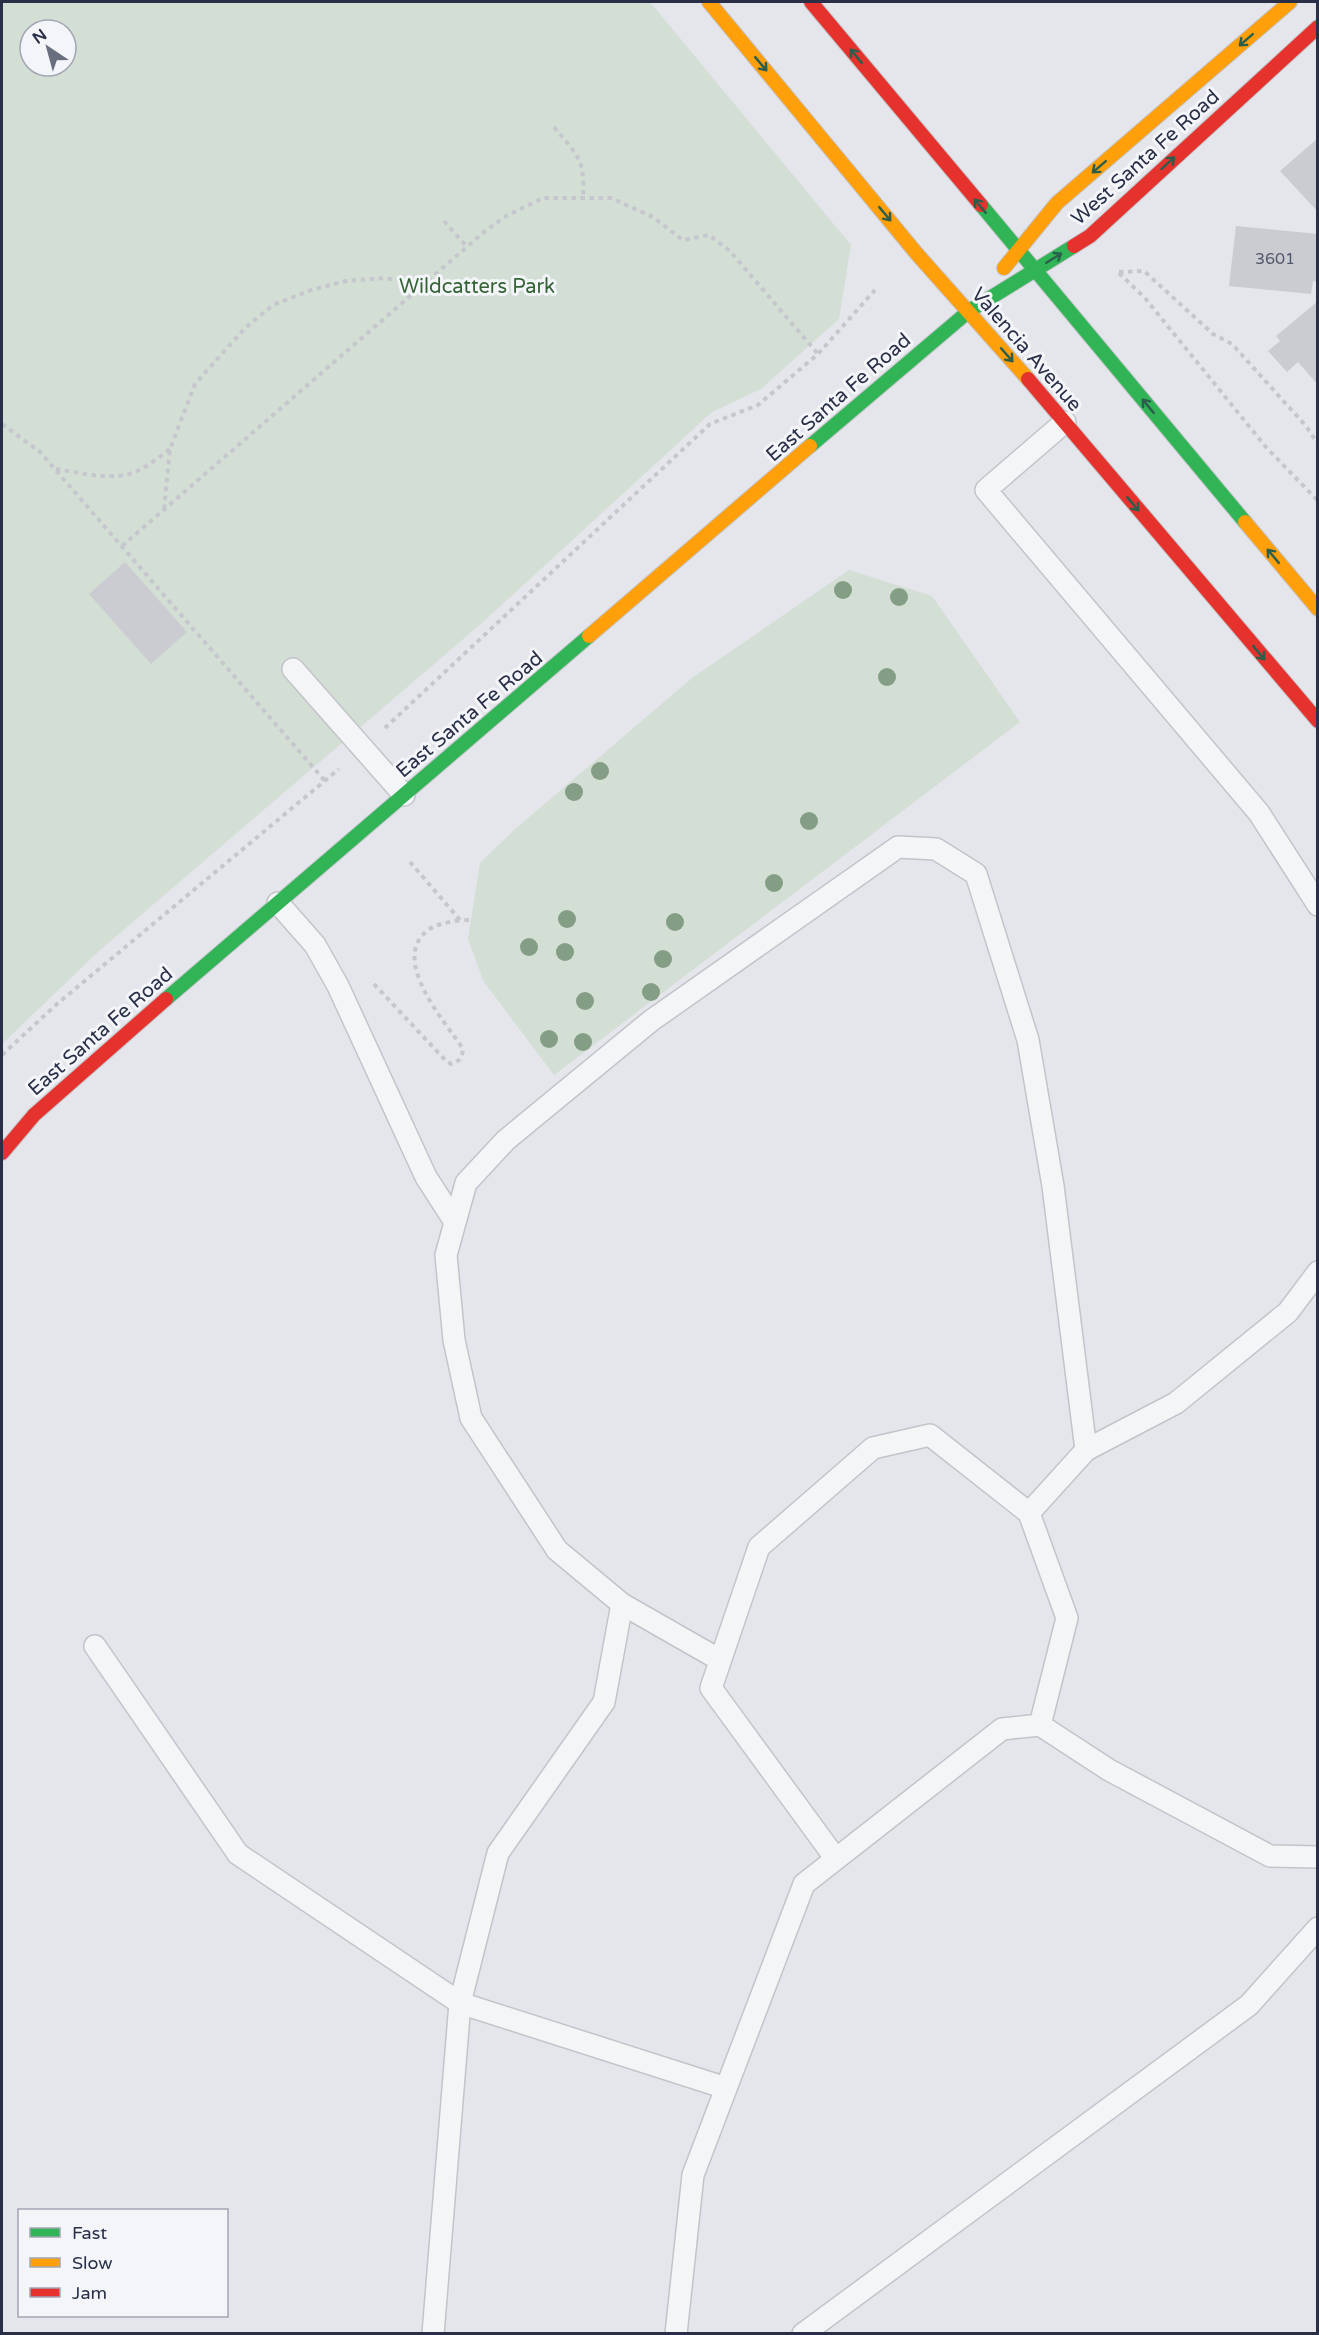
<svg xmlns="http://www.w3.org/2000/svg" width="1319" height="2335" font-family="'Varela Round',sans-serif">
	<rect width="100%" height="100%" fill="#e5e6eb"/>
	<path fill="#d3ded5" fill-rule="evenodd" d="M2,2H650L851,245L839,319L761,389L712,412L482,623L99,951L2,1044ZM30,30H66V66H30Z
		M849,570L932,596L1020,722L554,1075L484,982L468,939L480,863L514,830L692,678Z"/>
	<path fill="#cbccd1" d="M1318,138V212L1280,171Z
		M1236,226L1318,234V282L1313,281L1311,294L1229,286Z
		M1318,301V385L1298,362L1287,372L1268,351L1280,341L1276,336Z
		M125,562L187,632L151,664L89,594Z"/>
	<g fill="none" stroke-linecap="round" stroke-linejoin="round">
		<defs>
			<path id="lane" d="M1065,422L986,490L1259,813L1318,905
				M293,669L404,795
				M278,903L315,945L338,986L426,1177L455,1222
				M1029,1513L1086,1450L1176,1403L1288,1312L1318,1272
				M95,1646L238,1854L460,2003L726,2088
				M720,1660L622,1604L557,1550L471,1418L454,1340L446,1255L466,1183L506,1140L652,1020L898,847L936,849L976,874L1028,1040L1053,1186L1086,1450
				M836,1859L711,1688L759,1547L873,1448L930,1435L1029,1513L1067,1618L1040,1725
				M433,2334L460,2003L498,1853L604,1702L622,1604
				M676,2334L693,2175L804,1884L1002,1729L1040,1725L1109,1770L1270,1856L1318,1857
				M803,2334L1249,2005L1318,1928"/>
			<path id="fast" d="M981,205L1245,522
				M810,446L969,311L1074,246
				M166,999L589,636"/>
			<path id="slow" d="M709,2L917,254L1028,379
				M1004,268L1057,203L1290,2
				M1245,522L1318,609
				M589,636L810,446"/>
			<path id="jam" d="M811,2L981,205
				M1074,246L1090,236L1318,27
				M1028,379L1318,721
				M2,1153L34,1115L166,999"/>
		</defs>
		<use href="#lane" stroke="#c3c4c9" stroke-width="24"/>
		<use href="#fast" stroke="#c3c4c9" stroke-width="16"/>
		<use href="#slow" stroke="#c3c4c9" stroke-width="16"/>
		<use href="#jam" stroke="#c3c4c9" stroke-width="16"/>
		<path stroke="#c5c7cd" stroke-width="4" stroke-dasharray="4.5 4.5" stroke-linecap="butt" d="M554,127C577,155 585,158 583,197
			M444,221L467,247
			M1119,272L1144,271L1213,334L1232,344L1306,426L1318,444
			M1119,273L1145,298L1265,446L1318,501
			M2,424L40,452L325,781
			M56,469C77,472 102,479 124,475C140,473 157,459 170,449
			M164,509L170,449L195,384L245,328L273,305L311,290L346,281L385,278L422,285
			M122,546L484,232L506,216L543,198H611L653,217L683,240L709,235L730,251L818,354
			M385,728L710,424L758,405L818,354L875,290
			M410,862L460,920H471
			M374,984L446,1061L451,1064C460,1061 462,1058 463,1049C445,1021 389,960 428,930C436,924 450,922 460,920
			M2,1055L57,1004L339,769"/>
		<use href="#lane" stroke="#f4f5f7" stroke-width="21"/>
		<use href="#fast" stroke="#30b455" stroke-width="14"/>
		<use href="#slow" stroke="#ff9f0a" stroke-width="14"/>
		<use href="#jam" stroke="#e5322d" stroke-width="14"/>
	</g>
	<g fill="#849e86">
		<circle cx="843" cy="590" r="9"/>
		<circle cx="899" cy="597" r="9"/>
		<circle cx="887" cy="677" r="9"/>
		<circle cx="600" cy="771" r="9"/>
		<circle cx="574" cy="792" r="9"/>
		<circle cx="809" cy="821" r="9"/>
		<circle cx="774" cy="883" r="9"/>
		<circle cx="567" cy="919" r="9"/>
		<circle cx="675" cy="922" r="9"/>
		<circle cx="529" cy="947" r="9"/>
		<circle cx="565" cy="952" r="9"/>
		<circle cx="663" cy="959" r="9"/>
		<circle cx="651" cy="992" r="9"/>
		<circle cx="585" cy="1001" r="9"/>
		<circle cx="549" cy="1039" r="9"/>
		<circle cx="583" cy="1042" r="9"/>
	</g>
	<defs><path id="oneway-shaft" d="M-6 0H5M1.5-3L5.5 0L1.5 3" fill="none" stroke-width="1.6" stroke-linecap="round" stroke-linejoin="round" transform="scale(1.5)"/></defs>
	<g stroke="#2b5e4c">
		<use href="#oneway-shaft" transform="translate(1246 40) rotate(139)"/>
		<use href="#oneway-shaft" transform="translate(856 56) rotate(-130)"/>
		<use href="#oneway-shaft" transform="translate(761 64) rotate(50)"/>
		<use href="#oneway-shaft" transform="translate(1168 163) rotate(-42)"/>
		<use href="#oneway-shaft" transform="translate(1099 167) rotate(139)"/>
		<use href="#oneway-shaft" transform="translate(980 206) rotate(-130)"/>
		<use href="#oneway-shaft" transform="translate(885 214) rotate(50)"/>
		<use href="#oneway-shaft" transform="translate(1054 258) rotate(-32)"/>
		<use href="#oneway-shaft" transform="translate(1007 355) rotate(49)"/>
		<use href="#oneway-shaft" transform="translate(1148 406) rotate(-130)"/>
		<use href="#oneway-shaft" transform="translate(1133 504) rotate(50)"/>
		<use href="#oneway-shaft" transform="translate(1273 556) rotate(-130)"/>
		<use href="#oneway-shaft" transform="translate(1259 653) rotate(50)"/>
	</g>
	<g text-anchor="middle" stroke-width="6" stroke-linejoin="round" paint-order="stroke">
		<g font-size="16" fill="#52586b">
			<text x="1275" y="264">3601</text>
		</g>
		<g font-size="20" fill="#282f47" stroke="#f3f5f9">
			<text transform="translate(1145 157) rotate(-42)" y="7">West Santa Fe Road</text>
			<text transform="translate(1027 349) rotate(49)" y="7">Valencia Avenue</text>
			<text transform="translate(838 397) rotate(-41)" y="7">East Santa Fe Road</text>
			<text transform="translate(469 714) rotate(-40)" y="7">East Santa Fe Road</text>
			<text transform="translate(100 1031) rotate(-41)" y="7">East Santa Fe Road</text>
		</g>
		<g font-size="20" fill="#356434" stroke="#f3f5f9">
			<text x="477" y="293">Wildcatters Park</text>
		</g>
	</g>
	<rect width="1319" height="2335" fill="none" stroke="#282f47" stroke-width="6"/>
	<rect x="18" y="2209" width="210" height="108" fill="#f3f5f9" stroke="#a2a6b2" stroke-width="1.5"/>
	<rect x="30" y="2228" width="30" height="9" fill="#30b455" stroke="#a2a6b2" stroke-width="1.5"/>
	<text x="72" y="2239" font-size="18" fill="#282f47">Fast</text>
	<rect x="30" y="2258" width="30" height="9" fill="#ff9f0a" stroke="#a2a6b2" stroke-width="1.5"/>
	<text x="72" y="2269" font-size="18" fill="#282f47">Slow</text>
	<rect x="30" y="2288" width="30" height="9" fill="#e5322d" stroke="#a2a6b2" stroke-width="1.5"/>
	<text x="72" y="2299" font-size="18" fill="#282f47">Jam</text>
	<g transform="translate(48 48) rotate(324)"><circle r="28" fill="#f3f5f9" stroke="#a2a6b2" stroke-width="1.5"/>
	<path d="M0-4.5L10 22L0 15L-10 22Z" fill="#6a6f80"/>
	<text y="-9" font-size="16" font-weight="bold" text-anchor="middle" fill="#282f47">N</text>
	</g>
</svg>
